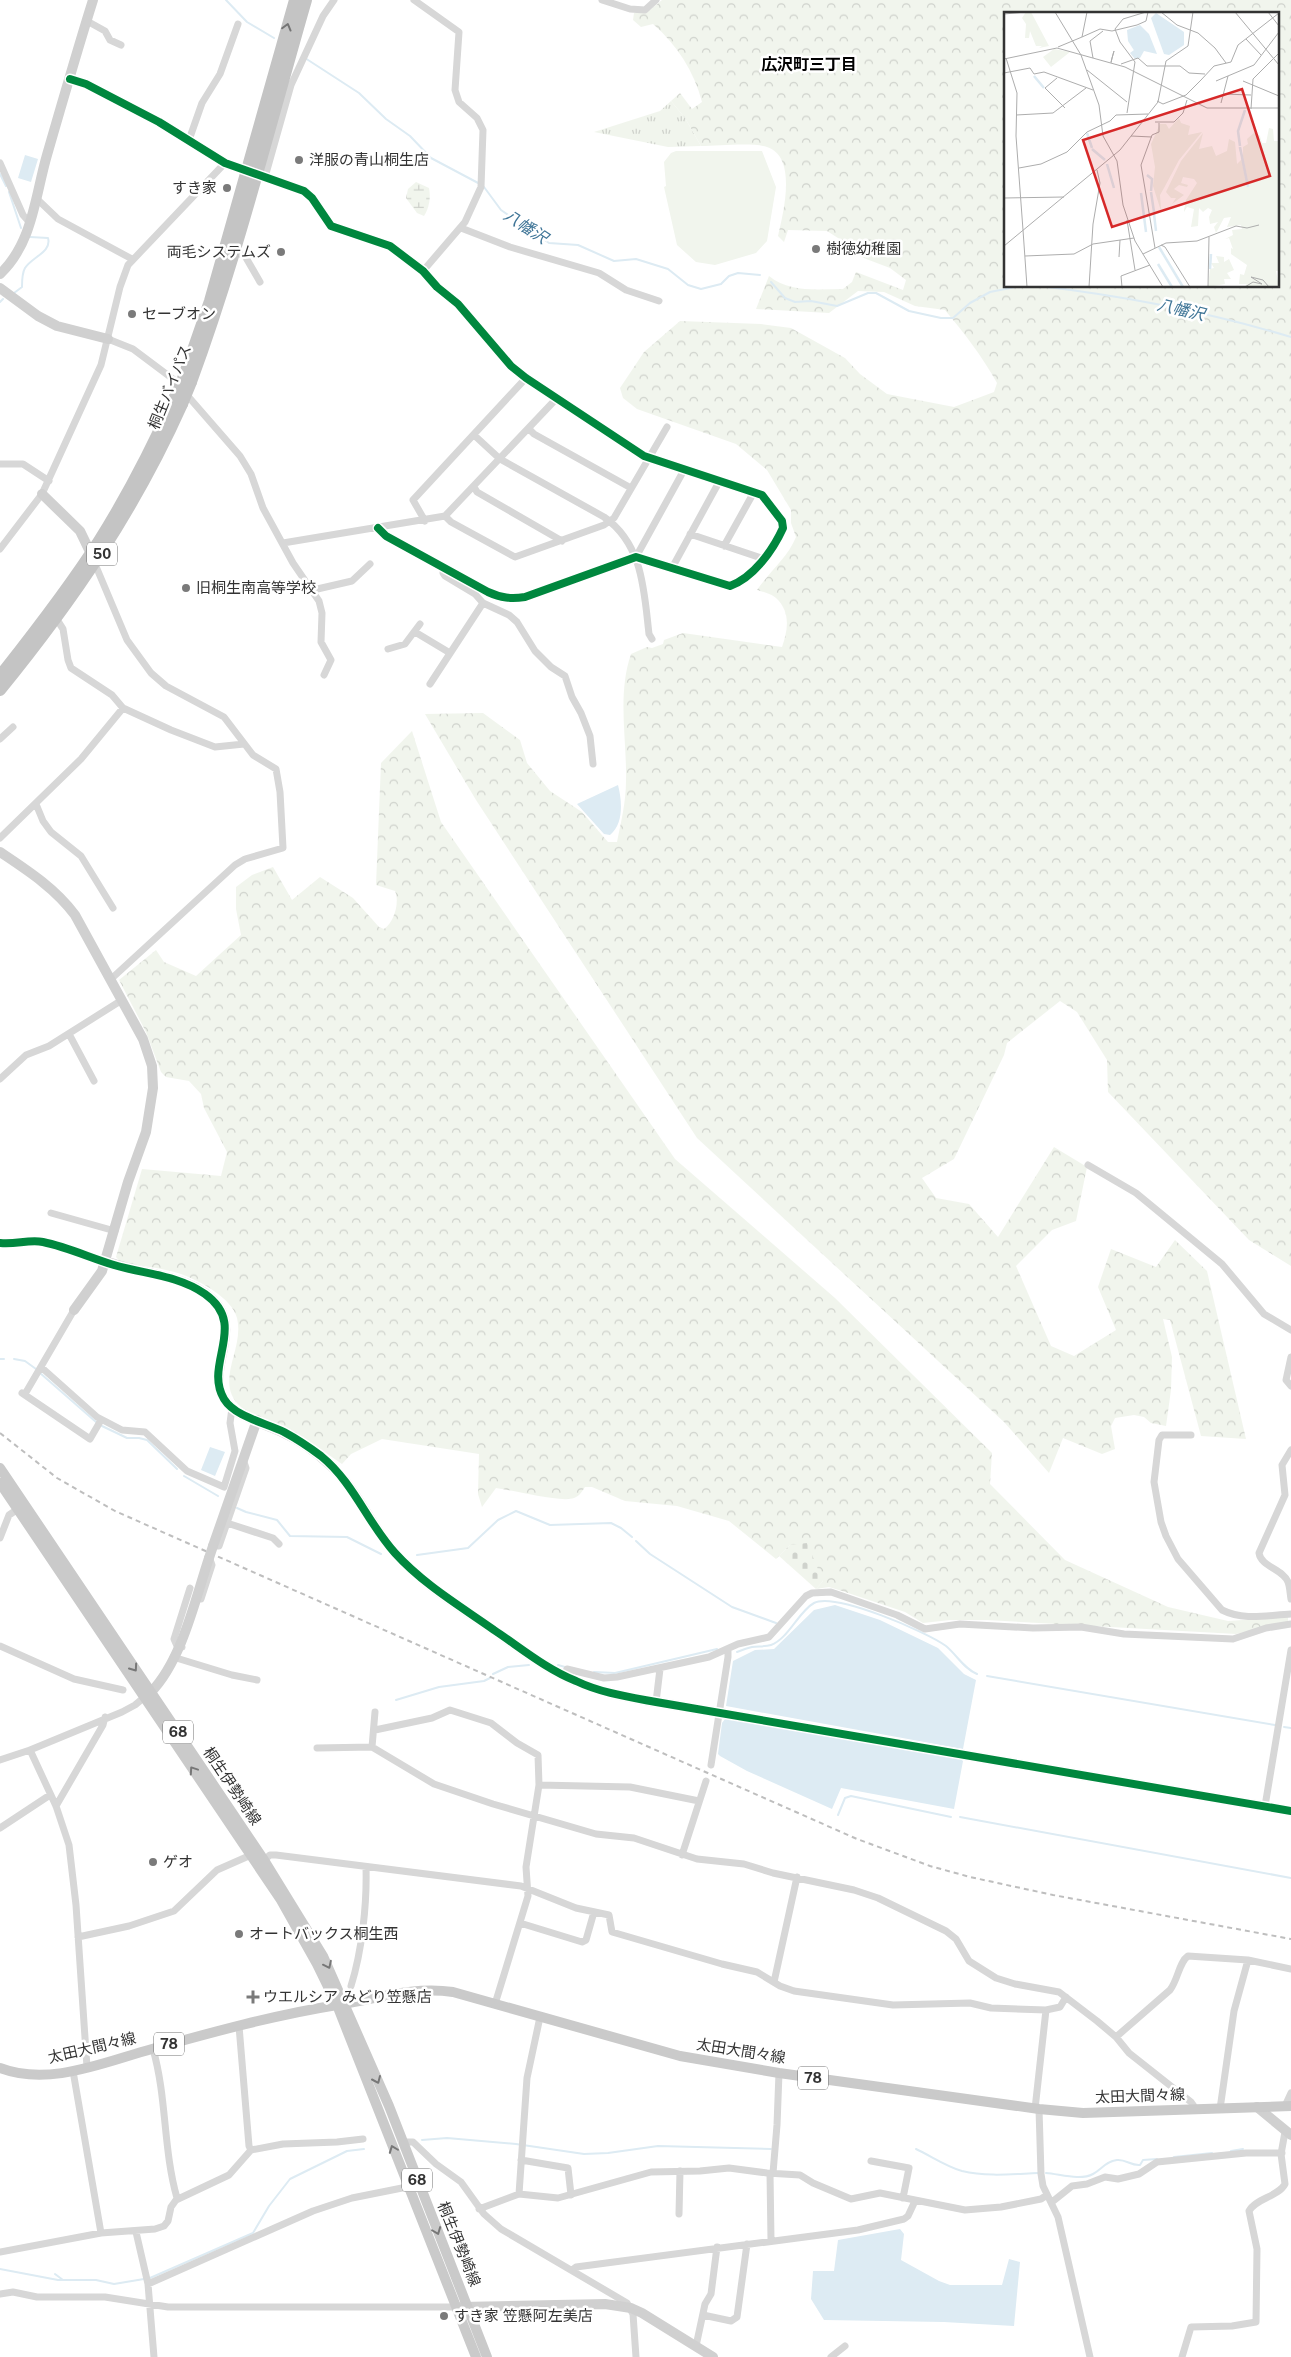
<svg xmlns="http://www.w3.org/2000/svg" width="1291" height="2357" font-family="'Public Sans','Noto Sans JP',sans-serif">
	<defs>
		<pattern id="grass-tufts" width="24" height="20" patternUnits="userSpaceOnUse" patternTransform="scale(1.25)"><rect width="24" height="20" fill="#f1f5ed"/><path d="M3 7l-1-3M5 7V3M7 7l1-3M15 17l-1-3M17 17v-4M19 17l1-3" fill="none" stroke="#cfd2cc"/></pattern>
		<pattern id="forest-crowns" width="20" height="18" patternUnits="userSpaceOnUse" patternTransform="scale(1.25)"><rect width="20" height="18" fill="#f1f5ed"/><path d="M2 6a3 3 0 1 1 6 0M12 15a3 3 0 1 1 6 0" fill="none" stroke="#cfd2cc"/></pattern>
		<pattern id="wetland-marsh" width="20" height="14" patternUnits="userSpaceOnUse" patternTransform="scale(1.25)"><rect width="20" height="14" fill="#f1f5ed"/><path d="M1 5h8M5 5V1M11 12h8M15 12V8" fill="none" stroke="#cfd2cc"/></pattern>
		<pattern id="cemetery-stones" width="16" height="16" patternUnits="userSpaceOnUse" patternTransform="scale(1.25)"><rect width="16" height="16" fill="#f1f5ed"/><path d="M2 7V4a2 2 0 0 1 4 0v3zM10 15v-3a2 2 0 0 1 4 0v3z" fill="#cfd2cc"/></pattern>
	</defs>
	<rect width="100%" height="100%" fill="#fff"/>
	<path fill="url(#grass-tufts)" d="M671,101L685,118L701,146L668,147L594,132L660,111Z"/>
	<path fill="url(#forest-crowns)" fill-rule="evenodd" d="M662,0H1291V1266L1249,1240L1108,1092L1107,1060L1077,1012L1060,1001L1007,1043L1004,1055L954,1159L922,1178L936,1198L969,1204L998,1237L1054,1147L1087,1167L1076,1221L1052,1230L1016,1266L1051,1346L1074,1356L1116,1330L1098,1287L1111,1249L1156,1267L1175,1240L1207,1271L1246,1439L1201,1436L1170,1320L1163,1319L1172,1357L1171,1390L1166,1426L1151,1423L1144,1417L1134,1415L1115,1418L1111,1426L1115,1449L1102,1454L1063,1438L1049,1473L1004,1422L697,1138L476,800L425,714L483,713L520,740L527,763L550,791L582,812L608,842H617C621,822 626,802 626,781C627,739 617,695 631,654L647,647L652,648L663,644L664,640L683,633L782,647C788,630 791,612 776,598C772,594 763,592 757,590C770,571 788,557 796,537L791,523V510L767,470L736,444L637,409L623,398L620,388L644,352L680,321L761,324L791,328L845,358L860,374L887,394L954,407L994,392L997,383C982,356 964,333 945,310L915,306L884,292L858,291L829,313L756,309L769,276C790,293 817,289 843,289L852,282L856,272L903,290L906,280L890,268L861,257L852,247L827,231L788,230L784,242L778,236C783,214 798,157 767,147C753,142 718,146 701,146L685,118L671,101L680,93L692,109L702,102C694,71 677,45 653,24L641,27L633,20L634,13L650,10ZM1005,14H1277V286H1005Z
		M412,731L441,822L675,1159L835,1298L992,1453L990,1484L1065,1560L1168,1607L1228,1621L1288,1617V1622L1236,1634L987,1620H950L923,1623L905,1612L842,1591L829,1587L816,1589L823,1581L790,1545L776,1559L729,1521L677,1506L625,1501L592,1487H585C582,1491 580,1496 574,1498C561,1503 512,1490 496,1488L482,1507L478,1494L479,1454L382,1439L351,1454L342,1464L307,1440L242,1408C212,1383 245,1350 237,1318C232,1298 200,1281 181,1274C163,1268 141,1266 121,1263L116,1257L142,1169L221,1176L227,1152L204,1108L201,1094L189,1081L166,1077L161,1072L146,1032L119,980L156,950L164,962L196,976L241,935L236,909V887L252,875L273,867L292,900L320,877L353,898L379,927L384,929C394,923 400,902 395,891L376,885L381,763Z"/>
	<path fill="url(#wetland-marsh)" d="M416,182L429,188C431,198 429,208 424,216L417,213L406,198L408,189Z"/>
	<path fill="url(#cemetery-stones)" d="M807,1543L823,1581L816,1589L779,1556L790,1545Z"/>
	<path fill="#f1f5ed" d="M676,151H762L776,187L767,241L756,253L715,265L696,262L677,245L664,187L666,186L664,162L671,153Z"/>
	<path fill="#ddebf3" d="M25,155L38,159L31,182L18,178Z
		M618,785C622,800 624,824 610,835L604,834L577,804Z
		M210,1447L225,1452L215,1476L201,1470Z
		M835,1605L880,1620L938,1648L964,1674L976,1680L963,1749L726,1706L733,1661L755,1650L774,1649L814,1610Z
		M725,1719L961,1759L963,1761L954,1809L841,1788L832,1809L747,1771L720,1756L718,1754L722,1723Z
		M900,2229L904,2234L901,2260L939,2281L950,2285H1002L1009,2259L1020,2262L1014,2326L944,2322L824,2320L811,2299L813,2271H834L838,2240Z"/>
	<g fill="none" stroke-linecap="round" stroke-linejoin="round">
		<path stroke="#ddebf3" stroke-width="2" d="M226,0L247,22L274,38
			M305,58L359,93L386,119L410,136L431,158L480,184
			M0,174L6,186
			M484,187L501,210L549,243L578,245L614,261L636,259L668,269L688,285L701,289L721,284L729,276L738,273L760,275
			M9,192L21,228
			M771,282L785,298L795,302L811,301L837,306L868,293H876L909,311L941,318H953L970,303L990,292L1021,286
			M1039,286C1125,296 1208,312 1291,337
			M14,293L22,287C22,281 22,273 25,268C32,257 52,252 48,238L30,237
			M0,302L3,299
			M0,1359H4
			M14,1359L25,1361L36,1369
			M40,1373L96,1422
			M102,1426L127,1438H139L147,1440L177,1469
			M184,1476L218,1496
			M237,1508L246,1512L277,1520L290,1536L347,1537L381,1554
			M636,1541L650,1554L732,1607L776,1623
			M417,1555L468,1548L498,1520L516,1511L550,1525L611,1523L621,1528L632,1537
			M737,1652C742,1650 747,1648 752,1647C757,1646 765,1647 771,1645C788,1639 799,1611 814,1603C835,1592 927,1632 946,1646C957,1655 963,1668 977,1674
			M558,1665L565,1667
			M594,1672L615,1673L717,1649
			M493,1674L508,1667L529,1665
			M987,1676L1275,1725
			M396,1700L439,1687L484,1681L490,1678
			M1284,1727L1291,1728
			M838,1815L845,1798L851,1796L951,1817
			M960,1817L1291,1878
			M422,2140L447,2138L516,2144L584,2154L608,2153L658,2146L771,2149
			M916,2149C931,2156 947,2167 962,2171C987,2177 1013,2174 1038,2173
			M1231,2151L1243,2149
			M1174,2157L1212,2153
			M1046,2173C1060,2174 1080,2181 1093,2174C1102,2169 1106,2161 1117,2160C1126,2159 1131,2166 1140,2165L1143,2160L1157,2159
			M0,2269L58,2280H96L114,2284L144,2279
			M55,2274L63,2280
			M150,2278L253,2233L269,2206L290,2179L347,2151L364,2149"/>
		<path stroke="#d7d7d7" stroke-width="7" d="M414,0L459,32L455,90L459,102L477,118L483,130L481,187L465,222L423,271
			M602,0L630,9L645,10L656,0
			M87,21L105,31L110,40L121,45
			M70,79L86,84L159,122L225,163L304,191L312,198L331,226L390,246L423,271L437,287L458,304L511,366L526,378L644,456L762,495L782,521L783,528C773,550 754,577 730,586L636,557L525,597C511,599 501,598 488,592L386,536L378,528
			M189,140L202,103L220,74L238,24
			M0,163L23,215L30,223
			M265,177L291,85L323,16L334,0
			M36,198L58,219L132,259
			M461,228L510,247L599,273L626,290L659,301
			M235,252L245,256L260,282
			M108,339L133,349L173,379L240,456L251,474L263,508L293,563L319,601L322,613L321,642L331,660L324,675
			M529,429L534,434L631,488
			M474,435L500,459L604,517C643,544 644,591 649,634L652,639
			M0,464H23L49,481
			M474,487L477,492L562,541
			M445,516L451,522L515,557L604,525L614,518L667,427
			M425,521L413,500L526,378
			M690,534L764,559
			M283,543L445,516L557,398
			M724,546L754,492
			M0,549L42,494L101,365L120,287L128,265L225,163
			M636,557L684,470
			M95,564L127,640L151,673L166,686L224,717L253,755L276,769L280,792L283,848L245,859L235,865L110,980
			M443,568V573L445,576L475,594L483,603L509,615L517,622L535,651L551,667L565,676L572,697L581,713L590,736L593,764
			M672,568L719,482
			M313,590L352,581L370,564
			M56,618L63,629L68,660L71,668L112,695L123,708L171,730L215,747L244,744
			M415,632L450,653
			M388,649L405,644L420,624
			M430,684L483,603
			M0,739L13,727
			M36,804L43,821L51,832L81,856L113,908
			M0,838L81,759L123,708
			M69,1034L94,1081
			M0,1079L26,1055L49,1046L122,1000
			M1088,1165L1136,1193L1222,1264L1264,1314L1291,1330
			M51,1213L115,1231
			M0,1243L44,1242L106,1261
			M1291,1357L1286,1380L1291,1386
			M41,1367L97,1417L122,1430L145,1432L187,1471L224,1487L235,1451L230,1423L232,1408
			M22,1393L90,1439L101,1420
			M25,1394L74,1310
			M1191,1435H1162L1159,1440L1154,1482L1161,1522L1166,1536L1178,1559L1222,1610C1244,1621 1268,1615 1291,1614
			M1291,1450L1282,1465L1285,1495L1259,1553C1261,1567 1283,1569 1288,1582C1290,1587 1290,1594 1291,1599
			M227,1523L273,1538L279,1544
			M0,1538L9,1515L18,1509
			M216,1546H219L246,1468L243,1459
			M201,1599L212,1565L211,1562
			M0,1646L74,1679L123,1690
			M182,1647L178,1648L174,1639L190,1588
			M173,1657L232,1675L257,1680
			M564,1676L567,1669L604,1678L617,1677L709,1657L738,1644L769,1637L806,1596L812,1593L831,1592L897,1615L925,1629L960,1624L1033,1628L1081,1627L1124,1634L1233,1639L1266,1628L1291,1624
			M656,1702L660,1669
			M375,1730L432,1718L450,1710L491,1723L517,1743L538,1755L539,1785L526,1867L528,1896L495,2004
			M372,1747L375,1712
			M317,1748L372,1747L434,1784L493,1804L596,1834L634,1838L697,1859L744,1864L773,1873L854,1890L878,1898L946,1931L956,1939L969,1961L996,1978L1015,1984L1059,1992L1097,2021L1116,2037L1129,2053L1191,2102L1196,2109
			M30,1750L56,1806L69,1845L76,1905L87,2067
			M0,1760L30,1750L122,1712L135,1705L147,1695
			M711,1765L728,1657V1649
			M539,1785L630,1787L699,1801
			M56,1806L103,1725L105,1717
			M1265,1806L1291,1650
			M0,1828L50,1795
			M682,1855L706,1781
			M264,1860L270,1855H276L521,1886L576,1908L609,1915L612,1932L722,1964L757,1972L780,1986L794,1991L893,2005L970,2003L991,2008L1046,2010L1060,2007L1066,1997
			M520,1923L582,1942L586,1940L594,1912
			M78,1937L129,1926L174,1911L217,1870L251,1855
			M774,1982L797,1877
			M351,1986C362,1951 367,1904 366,1868
			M239,2026L249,2146L251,2150
			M1116,2037L1170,1990C1178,1980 1179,1962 1188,1956L1248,1960L1291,1969
			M153,2049C167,2098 163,2149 177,2198
			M73,2071L101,2233
			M1285,2106L1291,2093
			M1035,2109L1046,2010
			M1039,2109L1041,2174L1043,2186L1058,2217L1090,2357
			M1220,2109L1234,2011L1248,1960
			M403,2142H413L436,2164L461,2182L484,2214L501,2229L627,2303L633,2314L636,2357
			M521,2160L568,2168L571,2195
			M871,2161L909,2168L903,2198
			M770,2173L771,2240
			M773,2173L777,2125L779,2073
			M519,2194L527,2078L540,2017
			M1052,2202L1072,2186L1087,2184L1105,2177L1118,2179L1139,2174L1157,2162L1246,2153H1282
			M479,2209L519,2194L558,2198L651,2172L700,2171L729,2168L767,2173L800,2175L813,2183L851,2199L880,2193L965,2210L1001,2207L1041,2199L1047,2195
			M679,2214L680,2171
			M136,2232L148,2284L154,2357
			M0,2252L101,2233L155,2229L164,2226L168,2221L171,2207L176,2200L229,2175L251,2150L283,2144L337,2142L363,2139
			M572,2270L576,2267L858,2230L904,2219L908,2216L915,2201
			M148,2284L313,2211L352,2198L407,2187
			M0,2294L13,2292L37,2297H105L168,2307H456
			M703,2315L731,2321L737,2317L747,2244
			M696,2346L705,2304L711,2294L717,2247
			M831,2357L845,2346
			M1182,2357L1191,2327L1232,2326L1256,2322L1257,2249L1249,2211C1256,2198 1278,2197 1285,2184L1281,2154L1285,2132"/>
		<path stroke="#d0d0d0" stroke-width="10" d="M0,274C33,243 35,196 47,155C62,103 77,51 93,0
			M0,288L38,316L57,326L108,339
			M42,494L80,531L93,558
			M0,852C27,870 55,888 75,915L143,1039L152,1066L153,1088L146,1132L128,1182L102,1271L74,1310
			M106,1261C139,1275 195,1274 218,1306C240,1336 202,1376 228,1404C240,1418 266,1424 282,1432C299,1440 315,1451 329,1464C357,1489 370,1525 395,1553C423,1584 459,1606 494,1630C521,1649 548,1670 578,1682C603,1693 629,1697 656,1702L1291,1811
			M213,1546L257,1420
			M151,1692C182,1660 195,1600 209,1558
			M1257,2107L1291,2135
			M461,2307L605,2304L631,2308L642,2313L713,2357"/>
		<path stroke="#cacaca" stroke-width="10" d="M0,1468L264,1860L323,1956L389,2106L487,2357
			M0,1483L281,1900L317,1964L337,2005L476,2357
			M0,2068C49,2087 104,2062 152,2049C213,2032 275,2015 337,2005C377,1999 412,1986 453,1992L680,2056L779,2073L1039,2109L1083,2113L1291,2106"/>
		<path stroke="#c4c4c4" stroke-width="12" d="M184,376L210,301L295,0
			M191,382C237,257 269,128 306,0
			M0,676C34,633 69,588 99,541C128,495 153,446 175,397
			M0,690C74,599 134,511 182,404"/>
		<path stroke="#bebebe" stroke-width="2" stroke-dasharray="5 4" stroke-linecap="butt" d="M0,1433L57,1478L115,1511L857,1839L930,1866L970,1877L1053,1895L1291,1939"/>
		<path stroke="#d0d0d0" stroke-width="10" d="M209,1558L213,1546"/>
		<path stroke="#c4c4c4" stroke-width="12" d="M175,397L184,376
			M182,404L191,382"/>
		<defs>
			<path id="cycleway" d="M70,79L86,84L159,122L225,163L304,191L312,198L331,226L390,246L423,271L437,287L458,304L511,366L526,378L644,456L762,495L782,521L783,528C773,550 754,577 730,586L636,557L525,597C511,599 501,598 488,592L386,536L378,528
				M0,1243C15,1245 29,1239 43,1242C67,1247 91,1258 114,1265C144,1274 178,1275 205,1294C249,1325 203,1364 224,1399C235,1417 266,1423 284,1432C297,1439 309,1447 321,1456C354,1483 367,1522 395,1553C423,1584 460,1606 494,1630C521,1648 546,1669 576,1681C601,1693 629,1697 656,1702L1291,1811"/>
		</defs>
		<use href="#cycleway" stroke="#fff" stroke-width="11"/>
		<use href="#cycleway" stroke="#00873e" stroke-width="8"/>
	</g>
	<defs><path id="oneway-chevron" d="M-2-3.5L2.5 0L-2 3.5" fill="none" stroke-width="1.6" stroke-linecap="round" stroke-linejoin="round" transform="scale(1.25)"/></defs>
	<use stroke="#747474" href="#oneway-chevron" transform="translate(287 27) rotate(-75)"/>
	<g stroke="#777">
		<use href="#oneway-chevron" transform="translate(134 1668) rotate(55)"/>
		<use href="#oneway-chevron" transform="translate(193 1770) rotate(-124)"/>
		<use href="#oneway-chevron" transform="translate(328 1965) rotate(64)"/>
		<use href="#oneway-chevron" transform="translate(377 2080) rotate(66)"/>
		<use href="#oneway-chevron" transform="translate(393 2149) rotate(-111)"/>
		<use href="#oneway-chevron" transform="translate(437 2231) rotate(69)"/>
	</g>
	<g fill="#7a7a7a" stroke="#fff" stroke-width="2">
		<circle cx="299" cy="160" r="5"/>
		<circle cx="227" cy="188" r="5"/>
		<circle cx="816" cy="249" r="5"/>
		<circle cx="281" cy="252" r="5"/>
		<circle cx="132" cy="314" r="5"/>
		<circle cx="186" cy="588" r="5"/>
		<circle cx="153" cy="1862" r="5"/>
		<circle cx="239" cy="1934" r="5"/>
		<path d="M250.5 1989.5h5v5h5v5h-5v5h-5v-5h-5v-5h5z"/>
		<circle cx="444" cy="2316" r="5"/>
	</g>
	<g text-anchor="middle" stroke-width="5" stroke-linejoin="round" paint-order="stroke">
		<g fill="#fff" stroke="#707070" stroke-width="1">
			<rect x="87" y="542.5" width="30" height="23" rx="4"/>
			<rect x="163" y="1720.5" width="30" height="23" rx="4"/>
			<rect x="154" y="2032.5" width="30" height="23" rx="4"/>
			<rect x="798" y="2066.5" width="30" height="23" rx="4"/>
			<rect x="402" y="2168.5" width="30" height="23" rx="4"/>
		</g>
		<g font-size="14" font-weight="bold" fill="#333">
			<text x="102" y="559">50</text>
			<text x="178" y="1737">68</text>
			<text x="169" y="2049">78</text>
			<text x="813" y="2083">78</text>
			<text x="417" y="2185">68</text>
		</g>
		<g font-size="15" fill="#333" stroke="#fff" text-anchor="start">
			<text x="309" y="165">洋服の青山桐生店</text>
			<text x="217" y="193" text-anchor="end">すき家</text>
			<text x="826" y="254">樹徳幼稚園</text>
			<text x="271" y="257" text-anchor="end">両毛システムズ</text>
			<text x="142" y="319">セーブオン</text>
			<text x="196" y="593">旧桐生南高等学校</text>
			<text x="163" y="1867">ゲオ</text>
			<text x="249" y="1939">オートバックス桐生西</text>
			<text x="263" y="2002">ウエルシア みどり笠懸店</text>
			<text x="454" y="2321">すき家 笠懸阿左美店</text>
		</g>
		<g font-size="15" fill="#333" stroke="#fff">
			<text transform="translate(170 387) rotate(-68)" y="5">桐生バイパス</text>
			<text transform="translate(232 1786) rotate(56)" y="5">桐生伊勢崎線</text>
			<text transform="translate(92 2048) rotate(-13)" y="5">太田大間々線</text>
			<text transform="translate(741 2051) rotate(9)" y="5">太田大間々線</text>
			<text transform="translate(1140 2096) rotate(-2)" y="5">太田大間々線</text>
			<text transform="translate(459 2244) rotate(68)" y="5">桐生伊勢崎線</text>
		</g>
		<g font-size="16" font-weight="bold" fill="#000" stroke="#fff">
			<text x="809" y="70">広沢町三丁目</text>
		</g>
		<g font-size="16" font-style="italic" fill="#3f7597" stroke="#fff">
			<text transform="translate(526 226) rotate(33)" y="6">八幡沢</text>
			<text transform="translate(1181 309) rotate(13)" y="6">八幡沢</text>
		</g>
	</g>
	<g transform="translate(1004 12)">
		<rect width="275" height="275" fill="#fff"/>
		<path d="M22,0H27L45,34L35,36L38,34H32L26,19L25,26H21L22,12L18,6ZM175,106L177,111L186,114L184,123L198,120L175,148L160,176L156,183L157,199L149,174L151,155L147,132L156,112H162L165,117ZM265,116L269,117L270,129H275V259H272L275,275H240L243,272H235L236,262L240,263L243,253L227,242V236L229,237L225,226L221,227L229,223L228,218L238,217L237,213L223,215L227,205L220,206L212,221L210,215L214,210L206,212L205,205L208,198L204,196L199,200L195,196L194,214L187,215L190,197L183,195L180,200V198L182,188L193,171L190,167L179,165L177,171L184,173L183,175L175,173L170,177L180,183L168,192L172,186H167L162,180L177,149L199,121L195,137L208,134L212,144L223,139L225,127L231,130L233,152L238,147L234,134L239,144V135L244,132L243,127L251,120L256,124L258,131H262ZM212,244L220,245V250L225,247L230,258L223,261L227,267H220L221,272L204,275L206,257L210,256L207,251H215Z" fill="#f1f5ed"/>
		<path d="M50,37L66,40L47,55L39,45Z" fill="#f1f5ed"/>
		<path d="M152,1L180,20V33L165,43L160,42L147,6ZM136,13L145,22L153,42L140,39L136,46L131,47L126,41L130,38L133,43L124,29L123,18Z" fill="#ddebf3"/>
		<path fill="none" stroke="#ddebf3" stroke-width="2.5" d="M30,64L40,76M83,121L88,136M236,134L234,119L241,98M236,135L244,175M88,137L101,148M103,152L110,176M143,163L148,167L147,179M147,180L150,200M137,181L142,220M150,202L152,219M155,235L179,275M154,252L168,275M206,257L207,242"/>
		<path fill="none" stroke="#adadad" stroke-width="1" d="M51,0L77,43L95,93L99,124L113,149L119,193L131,229L159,275M157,0L173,13L194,21L211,36L222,51M231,0L275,53M264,0L275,14M0,2L22,0M78,25L96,17L108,19L133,13L142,9L144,0M242,27L257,43M54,35L78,25L83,0M2,46L13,81L12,124L19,218M89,46L86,29L99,19M0,47L53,36L121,55L203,96H275M107,51L108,46L110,39L107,50M117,52L134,46L143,54H176L185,61L201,62M83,58L123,90M0,61L26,56L30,62L40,60L89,78M53,66L41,76L61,96M197,68L210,54L227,50L234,33L275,1M212,69L250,53L275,20M239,69L275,84M219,82L247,83M153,89L159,92L182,83L197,68M217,91L224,64M247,97L249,67L275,41M123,101L131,50L116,30L111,17L119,7L142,0M12,103L49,101L82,76M151,110H170L179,101L183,88M127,124L148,125M15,156L37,152L63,140L83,120L106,109L112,103L144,102M0,186L60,185M123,208L131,258M19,218L23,275M157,233L161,235L186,275M0,234L116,138L154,90L162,49L184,34L189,0M151,236L137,153L148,123L155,120V111M139,242L162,231L193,229L232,214L243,216L255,213M21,244L70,242L89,232L130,226M115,245L116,228M85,275L89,212L96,171L93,158M118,275L117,264L146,253M204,275L205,225M241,275L249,270L258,272L247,265L259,268L265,275"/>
		<path fill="#d62828" fill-opacity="0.15" stroke="#d62828" stroke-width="2.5" d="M238,77L266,164L108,215L79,128Z"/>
		<rect width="275" height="275" fill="none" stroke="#333" stroke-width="2.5"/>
	</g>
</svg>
